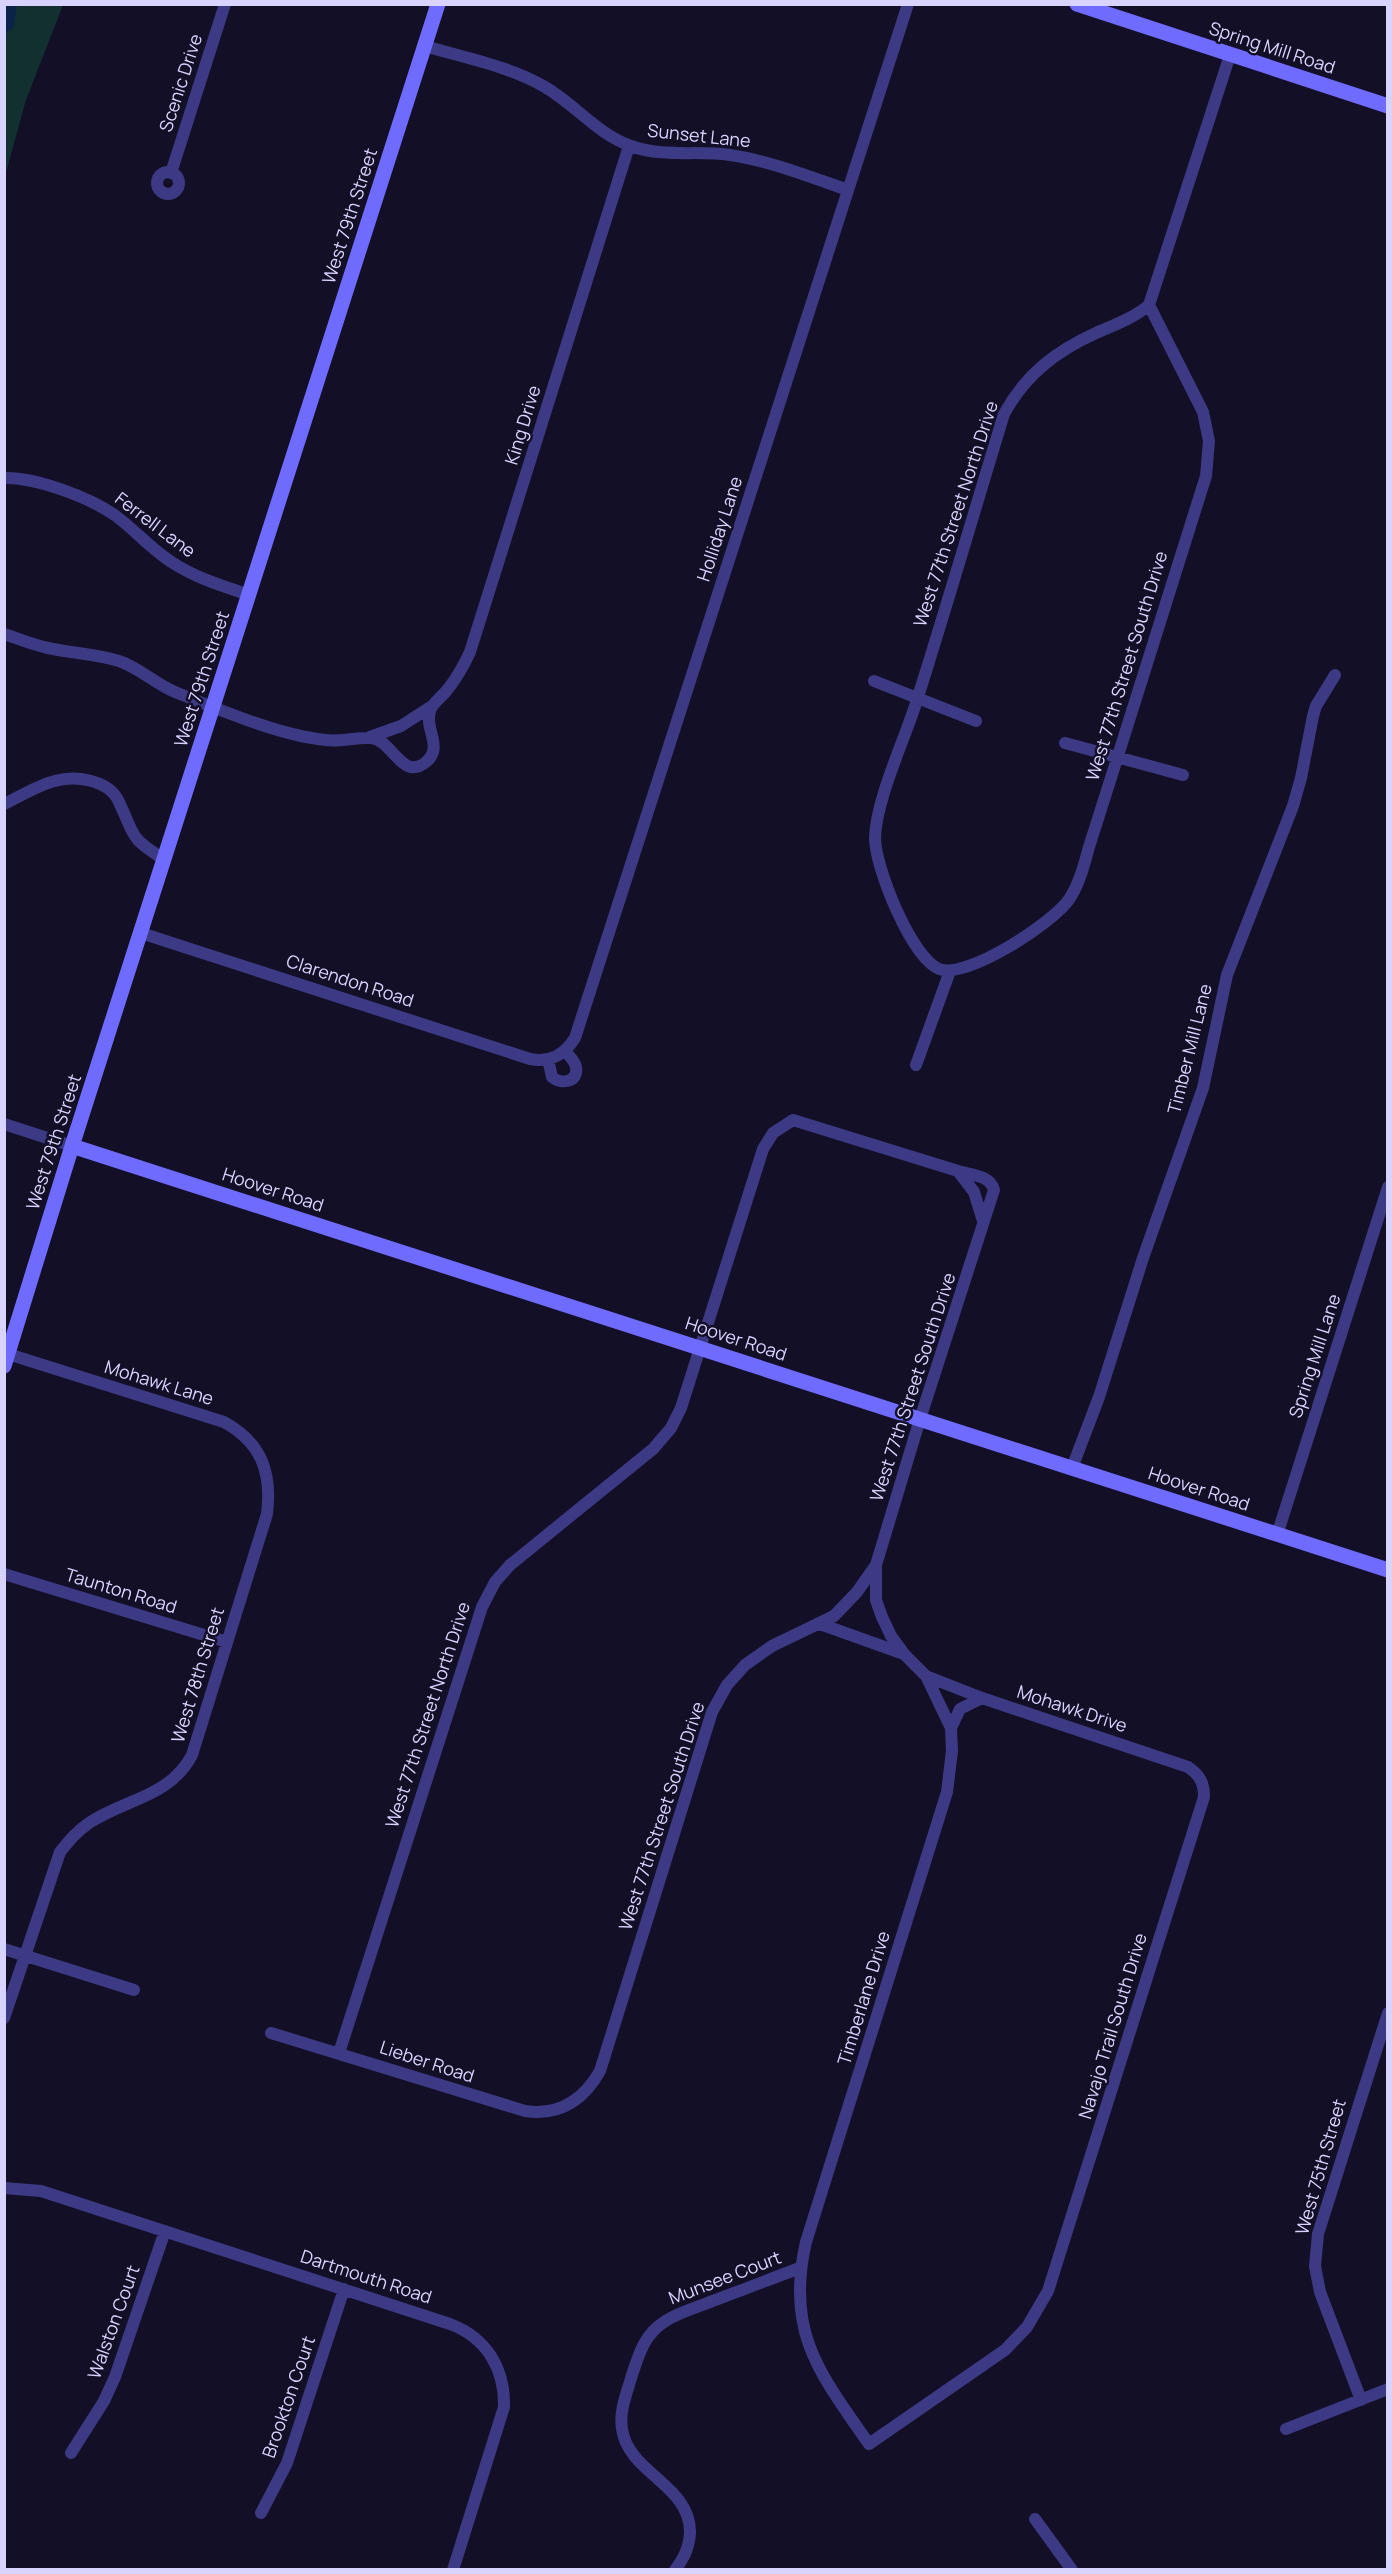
<svg xmlns="http://www.w3.org/2000/svg" width="1392" height="2574" font-family="Manrope,sans-serif">
	<rect width="100%" height="100%" fill="#130f26"/>
	<path fill="#12302f" d="M5,4L63,5L26,100L5,176Z"/>
	<g fill="none" stroke-linecap="round" stroke-linejoin="round">
		<path stroke="#0c2248" stroke-width="21" d="M4,22L6,4"/>
		<path stroke="#3d3a85" stroke-width="12" d="M425,46C465,58 509,66 545,87C576,105 597,134 631,146C664,158 697,150 730,155C771,161 810,177 848,190
			M157 183a11 11 0 1 1 22 0a11 11 0 1 1-22 0Z
			M171,173L225,4
			M1149,305L1203,412L1209,441L1206,476C1176,571 1146,667 1116,762C1107,790 1098,819 1089,847C1084,865 1080,882 1070,898C1055,922 966,980 939,969C911,957 875,867 875,838C876,799 905,739 917,700C947,605 975,509 1004,414C1025,375 1056,351 1096,333C1114,325 1134,318 1149,305L1230,55
			M4,478C36,477 91,498 116,516C136,531 152,550 173,563C196,578 223,586 249,595
			M4,634C19,639 33,645 48,648C71,653 96,654 119,661C140,668 155,684 175,692C218,709 280,736 326,740C341,742 356,737 371,738C392,739 402,782 426,762C444,747 424,729 430,711C432,703 442,697 447,690C457,678 464,665 470,652L629,146
			M874,681L976,721
			M370,737L401,726L432,706
			M1065,743L1183,775
			M4,804C21,796 38,785 55,781C75,775 108,780 118,800C136,837 127,836 165,860
			M141,933L530,1059C550,1063 564,1055 575,1038L908,4
			M548,1059L552,1077C561,1085 579,1082 576,1067C575,1061 569,1056 565,1051
			M916,1065L950,971
			M4,1124L72,1146
			M1072,1468L1099,1397L1143,1258L1203,1088L1227,975L1293,806L1301,778L1313,716L1316,706L1335,675
			M1277,1535L1388,1187
			M876,1565V1600L882,1617L891,1636L905,1655L926,1676L951,1728L952,1751L947,1792L806,2242C785,2332 820,2374 869,2444L1005,2350L1027,2327L1048,2291L1204,1797C1204,1783 1200,1775 1188,1767L982,1698L926,1676
			M4,1574L227,1642
			M820,1624L904,1654
			M951,1728L960,1709L982,1698
			M4,1949L134,1990
			M4,2018L60,1852C69,1841 77,1831 89,1823C125,1799 170,1797 192,1755L267,1514C272,1473 262,1443 224,1422L8,1354
			M271,2033L525,2111C559,2116 583,2101 600,2071L712,1712L727,1685L745,1665L772,1646L834,1616L857,1592L876,1565L920,1419L994,1190C990,1175 971,1175 958,1171
			M339,2053L482,1607L495,1582L510,1565L653,1449L671,1428L681,1408L763,1149L773,1133L793,1120L958,1171L974,1192L983,1221
			M4,2188L41,2191L450,2324C487,2338 505,2369 504,2407L453,2570
			M1361,2400L1320,2292L1315,2266L1318,2234L1388,2013
			M1286,2429L1388,2389
			M71,2453L104,2401L115,2377L165,2231
			M261,2513L287,2463L344,2289
			M1035,2519L1072,2570
			M675,2570C684,2558 689,2548 690,2533C691,2485 628,2473 622,2429C619,2410 627,2393 632,2375C639,2354 644,2335 664,2322C677,2313 695,2308 710,2302C740,2291 770,2279 800,2268"/>
		<path stroke="#6f6bff" stroke-width="15" d="M1077,4L1388,106
			M72,1146L1388,1570
			M4,1366L72,1146L438,4"/>
	</g>
	<g text-anchor="middle" stroke-width="5" stroke-linejoin="round" paint-order="stroke">
		<g font-size="18" fill="#d9d4ff" stroke="#130f26">
			<text transform="translate(1272 48) rotate(18)" y="6">Spring Mill Road</text>
			<text transform="translate(181 83) rotate(-72)" y="6">Scenic Drive</text>
			<text transform="translate(699 136) rotate(6)" y="6">Sunset Lane</text>
			<text transform="translate(350 216) rotate(-72)" y="6">West 79th Street</text>
			<text transform="translate(523 425) rotate(-73)" y="6">King Drive</text>
			<text transform="translate(956 514) rotate(-72)" y="6">West 77th Street North Drive</text>
			<text transform="translate(155 525) rotate(37)" y="6">Ferrell Lane</text>
			<text transform="translate(720 529) rotate(-72)" y="6">Holliday Lane</text>
			<text transform="translate(1127 666) rotate(-73)" y="6">West 77th Street South Drive</text>
			<text transform="translate(202 679) rotate(-72)" y="6">West 79th Street</text>
			<text transform="translate(350 981) rotate(18)" y="6">Clarendon Road</text>
			<text transform="translate(1190 1049) rotate(-76)" y="6">Timber Mill Lane</text>
			<text transform="translate(54 1142) rotate(-72)" y="6">West 79th Street</text>
			<text transform="translate(273 1190) rotate(18)" y="6">Hoover Road</text>
			<text transform="translate(736 1339) rotate(18)" y="6">Hoover Road</text>
			<text transform="translate(1315 1356) rotate(-72)" y="6">Spring Mill Lane</text>
			<text transform="translate(159 1383) rotate(17)" y="6">Mohawk Lane</text>
			<text transform="translate(913 1387) rotate(-72)" y="6">West 77th Street South Drive</text>
			<text transform="translate(1199 1489) rotate(18)" y="6">Hoover Road</text>
			<text transform="translate(121 1591) rotate(17)" y="6">Taunton Road</text>
			<text transform="translate(198 1675) rotate(-73)" y="6">West 78th Street</text>
			<text transform="translate(1072 1709) rotate(18)" y="6">Mohawk Drive</text>
			<text transform="translate(428 1715) rotate(-72)" y="6">West 77th Street North Drive</text>
			<text transform="translate(662 1816) rotate(-72)" y="6">West 77th Street South Drive</text>
			<text transform="translate(864 1998) rotate(-73)" y="6">Timberlane Drive</text>
			<text transform="translate(1113 2026) rotate(-73)" y="6">Navajo Trail South Drive</text>
			<text transform="translate(427 2062) rotate(18)" y="6">Lieber Road</text>
			<text transform="translate(1321 2167) rotate(-74)" y="6">West 75th Street</text>
			<text transform="translate(366 2277) rotate(18)" y="6">Dartmouth Road</text>
			<text transform="translate(725 2278) rotate(-21)" y="6">Munsee Court</text>
			<text transform="translate(114 2322) rotate(-70)" y="6">Walston Court</text>
			<text transform="translate(289 2397) rotate(-71)" y="6">Brookton Court</text>
		</g>
	</g>
	<rect width="1392" height="2574" fill="none" stroke="#d9d4ff" stroke-width="12"/>
</svg>
